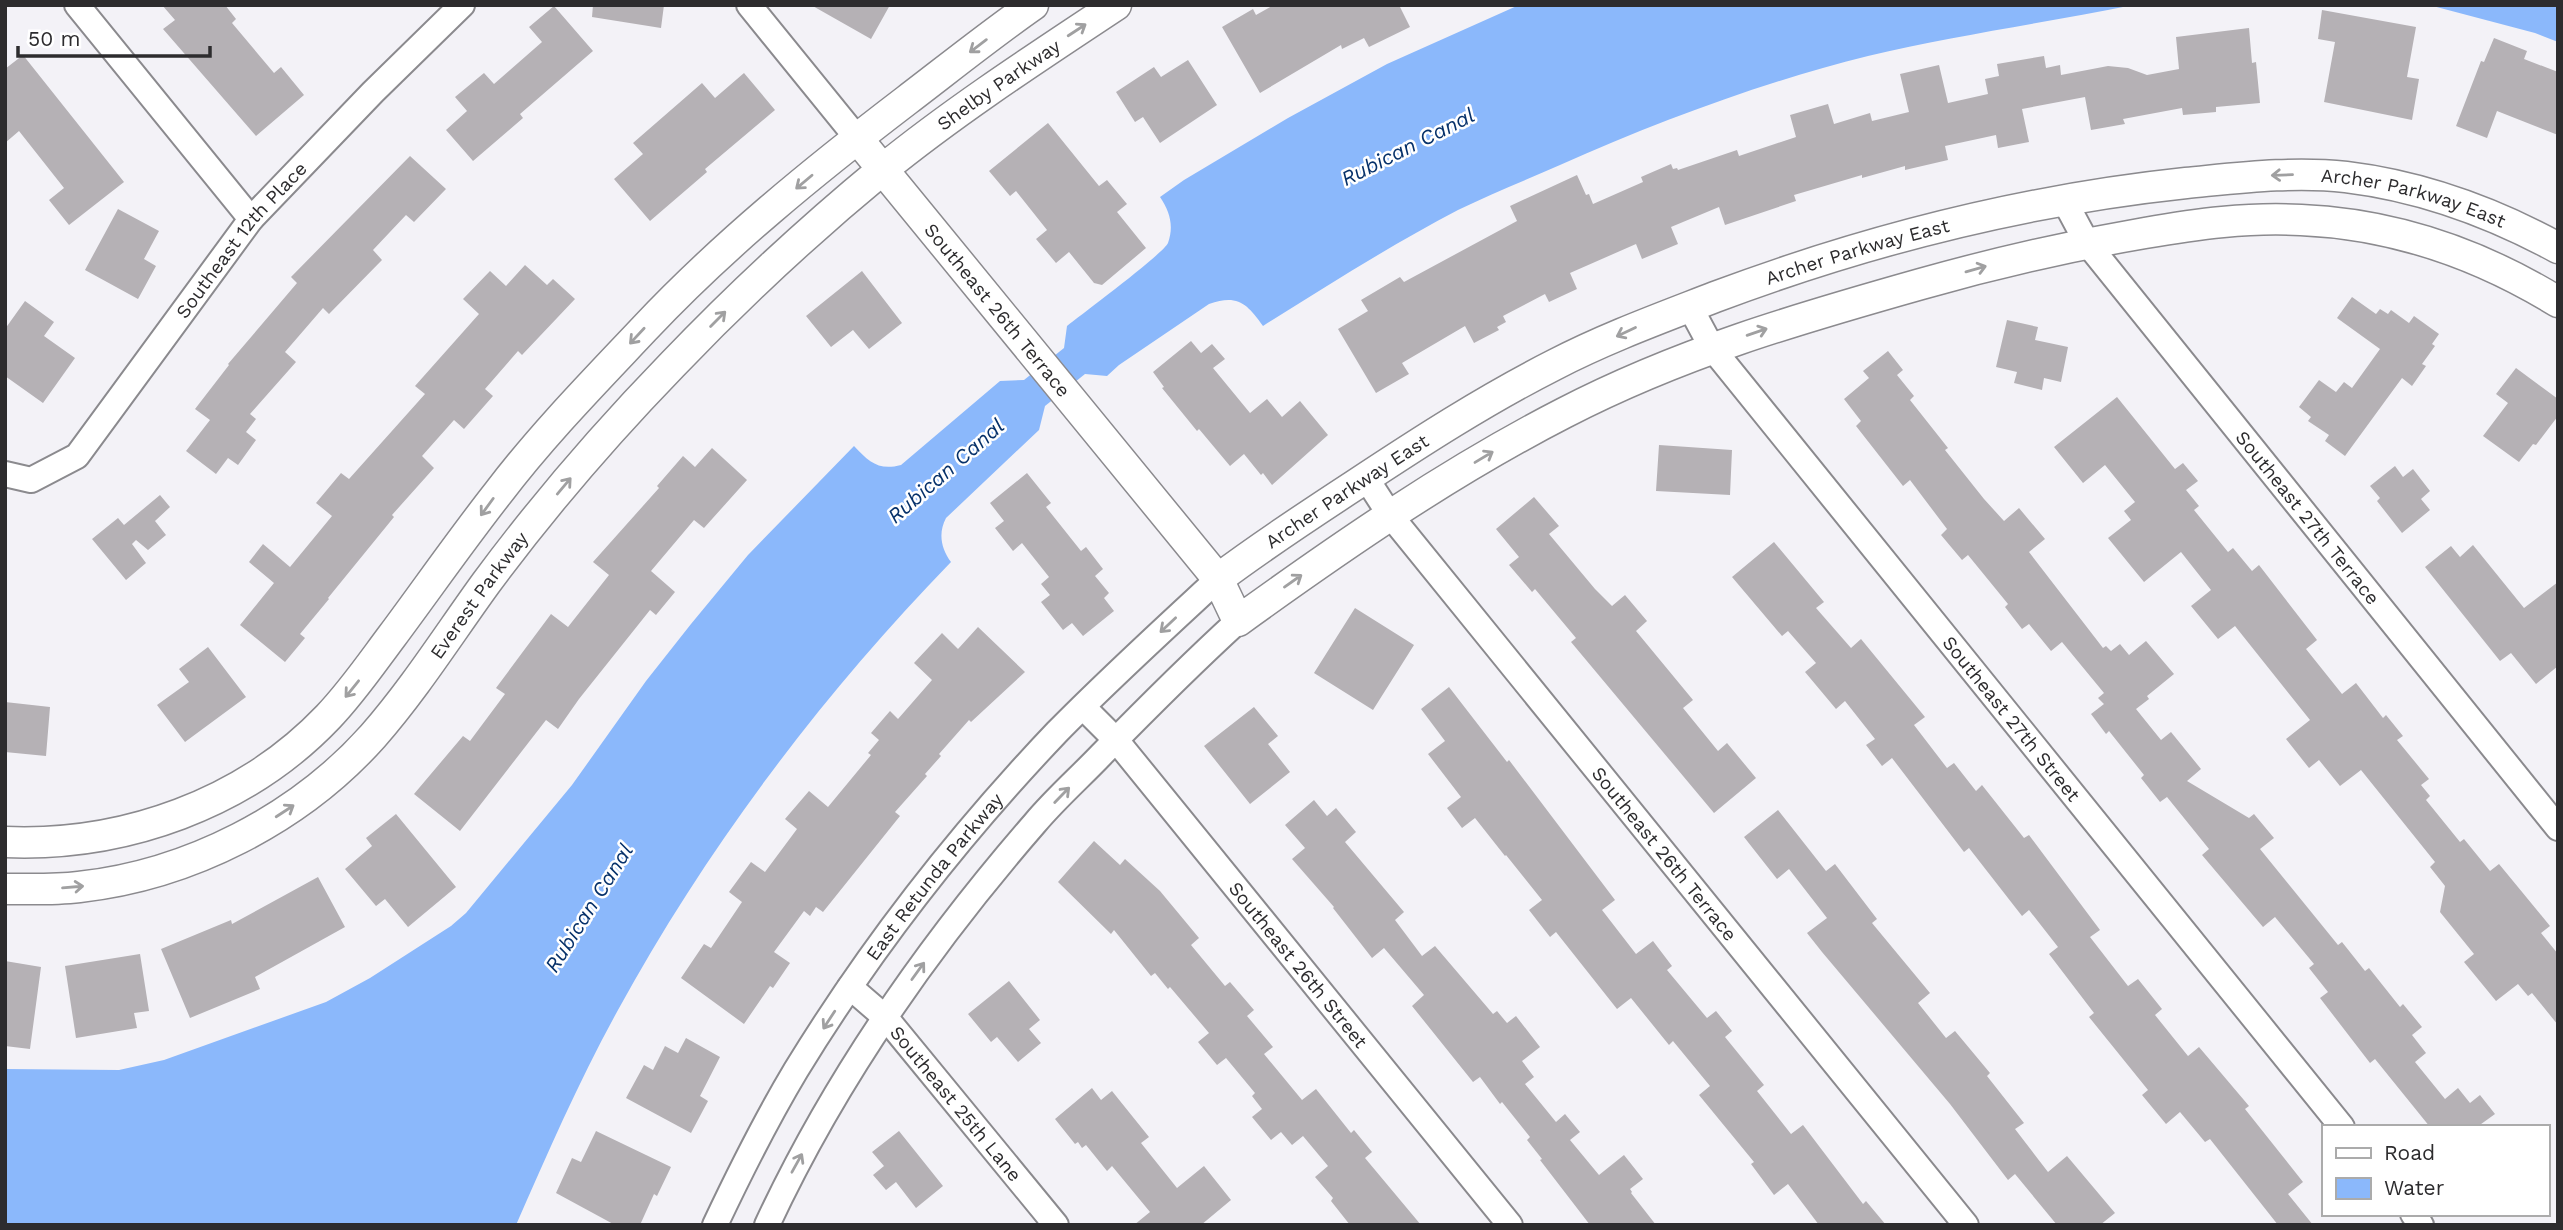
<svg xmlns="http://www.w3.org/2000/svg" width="2563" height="1230" font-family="'Work Sans',sans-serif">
	<rect width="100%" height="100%" fill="#f3f2f7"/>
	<path fill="#8bb8fb" d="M1519,5H2133C2045,23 1956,35 1868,56C1763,82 1659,121 1560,165C1526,180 1491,194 1458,210C1391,245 1327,286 1263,326C1247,304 1238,294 1209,304L1119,365L1107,376L1085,374L1045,406L1039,430L946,518C938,533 941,549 951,562C822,695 707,847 618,1010C580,1079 548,1152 516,1225H5V1069L119,1070L164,1060L326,1002L370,978L451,926L466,913L572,785L646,681L691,624L748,555L854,446C869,462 879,471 901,465L1000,381L1024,380L1064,348L1067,326C1082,314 1163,254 1168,243C1174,226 1170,212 1160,197L1184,180L1288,118L1387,64Z
		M2429,5H2558V42L2535,33Z"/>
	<path fill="#b5b1b5" d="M162,5H225L236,19L232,23L274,73L281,67L304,95L256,136L163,29L175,20Z
		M593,5H664L661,28L592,17Z
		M811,5H890L871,39Z
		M1274,5H1399L1410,27L1369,47L1364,38L1342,49L1341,45L1260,93L1222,27L1253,9L1256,15Z
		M554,6L593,51L520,114L523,118L473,161L446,130L467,111L455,97L484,73L494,84L542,42L529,27Z
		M2322,10L2416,27L2407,77L2419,79L2412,120L2324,102L2335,42L2318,39Z
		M2249,28L2252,63L2256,62L2260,103L2216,107V112L2183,115L2182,108L2123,119L2125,124L2091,130L2085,97L2022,109L2029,142L1998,148L1996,135L1945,146L1948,160L1905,170V166L1862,178V175L1794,195L1796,201L1725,225L1719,207L1671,227L1678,244L1642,259L1636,244L1570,273L1577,289L1549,302L1545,294L1503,316L1506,322L1497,327L1499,330L1474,343L1465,326L1402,363L1409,374L1376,393L1338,329L1368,311L1361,300L1400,277L1404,282L1517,221L1510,206L1577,175L1586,195L1589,194L1593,204L1643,182L1641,177L1671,164L1673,169L1677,168L1678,170L1737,150L1739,156L1796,137L1790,115L1828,104L1834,124L1870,113L1872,121L1909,112L1900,74L1939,65L1948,103L1988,94L1985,79L1999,76L1997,64L2044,56L2046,68L2060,65L2061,75L2108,66L2128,68L2147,75L2179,69L2176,37Z
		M2494,38L2527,51L2524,59L2558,72V135L2497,111L2487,138L2456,126L2481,61L2484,62Z
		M23,55L124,182L69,225L49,200L64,188L19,131L5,143V69Z
		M1188,60L1217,105L1160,143L1143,117L1135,122L1116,92L1154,67L1161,77Z
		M744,73L775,110L705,169L707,172L650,221L614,179L643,154L633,143L702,83L715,98Z
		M1048,123L1099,186L1107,180L1127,204L1117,212L1146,248L1102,285L1094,283L1069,252L1056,263L1036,239L1047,230L1016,191L1010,196L989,171Z
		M410,156L446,189L414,222L406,215L373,250L382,260L329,314L323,308L285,352L296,362L250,414L256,419L246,432L256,440L238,465L228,458L216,474L186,451L210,420L195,409L229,365L228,364L297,283L291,277Z
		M118,209L159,231L144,259L156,266L138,299L85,270Z
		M525,265L547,285L553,279L575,299L522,355L518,351L485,389L493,396L464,429L454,420L422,456L434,468L392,515L394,517L328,598L329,599L300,634L305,638L285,662L240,625L274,583L249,562L263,544L290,567L332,516L316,503L341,473L349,479L425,394L415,386L479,314L463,299L490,271L506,286Z
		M862,271L902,323L869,349L853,330L831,347L806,316Z
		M2352,297L2376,314L2380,309L2388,314L2391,310L2409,323L2414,316L2439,334L2432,344L2435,346L2422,364L2426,366L2412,386L2402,378L2345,456L2325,441L2329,435L2308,421L2311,417L2299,407L2319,380L2336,392L2344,382L2352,388L2380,349L2337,318Z
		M25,301L54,322L44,336L75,358L43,403L5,376V329Z
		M2007,320L2038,327L2035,340L2068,347L2061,382L2044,378L2042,390L2014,383L2017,372L1996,367Z
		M1191,341L1201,353L1212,344L1225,359L1213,368L1250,413L1267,399L1282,417L1300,401L1328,435L1272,485L1263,473L1261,475L1244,454L1230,466L1199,429L1197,431L1162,388L1164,387L1153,372Z
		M1888,351L1903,370L1897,375L1914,396L1910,400L1948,448L1945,450L1984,499L2004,521L2019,508L2045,539L2029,552L2103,648L2106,646L2111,651L2120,644L2129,655L2146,641L2174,674L2147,696L2149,699L2136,709L2161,740L2171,732L2201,769L2187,781L2249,818L2254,814L2274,838L2260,849L2338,945L2342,942L2365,971L2369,968L2400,1007L2403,1004L2422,1027L2412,1035L2426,1053L2415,1062L2445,1099L2458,1088L2470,1103L2480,1095L2495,1114L2477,1127H2430L2375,1059L2370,1063L2320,998L2328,992L2309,968L2314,964L2275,917L2263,927L2202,855L2209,849L2167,797L2160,802L2141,778L2144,775L2109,731L2106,734L2091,714L2104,704L2098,698L2104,693L2062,642L2051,651L2029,624L2022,629L2005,607L2008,604L1968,555L1962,560L1941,535L1947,529L1910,480L1903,486L1856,426L1861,421L1844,399L1869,378L1863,371Z
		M2516,368L2558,399V416L2536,445L2533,444L2519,462L2483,436L2508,403L2496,394Z
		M2117,397L2175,469L2183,463L2198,481L2186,490L2199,506L2194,510L2228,552L2233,548L2252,571L2259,565L2317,640L2306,649L2342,694L2356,683L2383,718L2386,715L2403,736L2397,740L2429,779L2421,785L2430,796L2426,800L2460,842L2464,839L2490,871L2499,864L2550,926L2541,933L2558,954V1025L2532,993L2528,996L2518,984L2496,1001L2464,962L2474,954L2440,912L2445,886L2430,867L2435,862L2361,770L2340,786L2319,760L2309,768L2286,739L2310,720L2235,626L2218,639L2191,606L2211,590L2181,552L2144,582L2108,538L2131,520L2124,511L2135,502L2105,465L2083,483L2054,447Z
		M1659,445L1732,450L1730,495L1656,491Z
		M712,448L747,480L704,528L694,520L651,571L675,592L656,615L650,610L579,699L558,729L546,720L460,831L414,794L463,736L470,741L505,694L496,688L551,614L568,627L609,575L593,562L659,488L657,486L683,456L695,467Z
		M2395,466L2403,477L2413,469L2430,491L2421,499L2430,510L2402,533L2377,501L2380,498L2370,486Z
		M1027,473L1051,503L1046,507L1081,551L1086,547L1103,569L1095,576L1109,593L1104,598L1114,611L1083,636L1072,623L1063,630L1041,602L1050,595L1041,584L1049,577L1022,543L1013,551L995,528L1004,521L990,503Z
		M160,495L170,507L155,521L166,535L148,550L136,540L132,544L146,563L126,580L92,539L118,518L124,525Z
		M1534,497L1559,526L1549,534L1595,589L1612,606L1625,595L1647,621L1636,631L1693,700L1683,708L1718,751L1727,743L1756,778L1714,813L1571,642L1576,638L1535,589L1532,592L1509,565L1519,557L1496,529Z
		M1774,542L1824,602L1816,608L1851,648L1861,639L1925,717L1914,725L1947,768L1954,763L1976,791L1982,785L2024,838L2029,835L2100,930L2090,937L2128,986L2138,979L2162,1009L2155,1015L2188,1056L2199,1047L2249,1106L2245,1109L2303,1182L2288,1194L2313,1225H2278L2210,1139L2205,1142L2180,1112L2166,1124L2142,1095L2148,1090L2089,1017L2094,1013L2049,954L2058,947L2029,910L2022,916L1969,848L1964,852L1892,758L1882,766L1866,745L1875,739L1845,701L1836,709L1805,672L1816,663L1788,631L1782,636L1732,577Z
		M2473,545L2524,608L2558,582V666L2536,684L2511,653L2500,661L2425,567L2451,546L2460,557Z
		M1355,608L1414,645L1373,710L1314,673Z
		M978,627L1025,672L971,722L969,720L939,754L941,756L925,774L927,776L895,812L900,816L823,912L816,907L810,916L804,911L774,952L790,963L773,988L770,986L744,1024L681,978L704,944L711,948L742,902L729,892L751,862L765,872L797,829L785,819L809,791L828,807L871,755L868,753L879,740L871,733L890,711L898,719L932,680L914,663L942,633L958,649Z
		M208,647L246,697L185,742L157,705L189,682L179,669Z
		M1449,687L1507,762L1509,760L1615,900L1602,910L1636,954L1653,941L1672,966L1667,970L1707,1018L1716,1011L1732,1031L1725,1037L1764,1085L1757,1091L1791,1134L1803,1125L1863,1204L1866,1201L1886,1225H1819L1788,1184L1774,1195L1751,1164L1754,1162L1699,1095L1710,1086L1673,1041L1669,1045L1631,998L1617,1009L1556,932L1550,937L1529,910L1542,900L1506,855L1505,856L1475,818L1462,828L1447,808L1461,797L1428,754L1445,741L1421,709Z
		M5,702L50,707L46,756L5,752Z
		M1254,707L1278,736L1268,744L1290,772L1250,804L1204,746Z
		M1314,800L1327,816L1336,808L1356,832L1345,842L1404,912L1395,920L1422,956L1435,946L1493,1014L1497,1011L1507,1023L1516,1016L1540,1047L1522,1061L1534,1077L1525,1084L1556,1122L1565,1114L1580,1132L1570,1140L1599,1175L1624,1155L1643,1179L1630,1189L1632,1192L1631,1193L1656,1225H1590L1540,1160L1542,1159L1527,1140L1530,1137L1502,1102L1500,1104L1480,1077L1473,1082L1412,1006L1424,995L1384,948L1372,958L1333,908L1334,907L1292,859L1305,848L1285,825Z
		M1778,810L1826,871L1835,864L1877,919L1872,923L1930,993L1918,1003L1946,1038L1955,1031L1990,1073L1987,1076L2024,1123L2015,1129L2048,1172L2067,1156L2115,1213L2100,1225H2057L2015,1174L2008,1180L1950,1104L1822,952L1807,933L1827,918L1789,869L1777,879L1744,837Z
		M396,814L456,887L408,927L385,899L376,906L345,869L372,846L366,838Z
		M1094,841L1120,865L1125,859L1160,891L1199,938L1191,945L1225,986L1230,982L1254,1010L1247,1016L1273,1047L1264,1054L1302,1100L1316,1089L1351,1133L1354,1130L1372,1152L1365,1158L1421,1225H1350L1331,1201L1333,1198L1315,1177L1328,1166L1303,1136L1292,1145L1281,1132L1271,1140L1252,1117L1262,1109L1252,1096L1255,1093L1226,1058L1217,1065L1198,1042L1209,1033L1170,987L1168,989L1155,973L1151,976L1114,930L1111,934L1058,882Z
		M318,877L345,927L255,977L260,989L190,1018L161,949L231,920L232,924Z
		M140,954L149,1011L134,1013L137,1028L76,1038L65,966Z
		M5,961L41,967L30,1049L5,1046Z
		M1009,981L1040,1020L1029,1029L1041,1043L1018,1062L997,1037L991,1042L968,1014Z
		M686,1038L720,1057L700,1096L708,1101L691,1133L626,1098L644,1065L653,1070L665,1046L678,1053Z
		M1092,1088L1101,1100L1112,1091L1149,1137L1141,1143L1177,1188L1204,1166L1231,1200L1201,1225H1134L1150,1212L1112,1166L1107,1171L1086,1145L1082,1148L1078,1142L1075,1144L1055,1119Z
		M596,1131L671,1167L657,1196L654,1194L640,1225H615L556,1193L572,1158L581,1162Z
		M899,1131L943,1186L916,1208L896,1182L886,1190L873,1175L884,1166L872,1152Z"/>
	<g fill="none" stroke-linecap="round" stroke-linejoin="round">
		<defs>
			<g id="minor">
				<path d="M77,5L251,219"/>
				<path d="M749,5L857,138"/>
				<path id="s1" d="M2064,200L2087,243L2558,828"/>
				<path id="s2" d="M1690,307L1712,348L2342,1127"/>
				<path id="s3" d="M5,474L31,480L77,456L251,219L373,92L462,5"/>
				<path id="s4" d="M1366,478L1390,515L1966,1225"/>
				<path id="s5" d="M1083,707L1116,740L1510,1225"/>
				<path id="s6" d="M850,987L886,1018L1056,1225"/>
				<path d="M2413,1214L2421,1225"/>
				<path id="s7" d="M715,1225C740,1172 766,1120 796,1070C870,949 959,835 1057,732C1109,679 1164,629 1218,579"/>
				<path d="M767,1225C835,1079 929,945 1035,823C1055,799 1079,778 1101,755C1146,709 1191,664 1238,621"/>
			</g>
			<g id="tertiary">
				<path id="s8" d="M857,138L1218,579L1238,621C1342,546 1449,472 1564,413C1680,353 1797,319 1921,284C1995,263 2069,246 2145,233C2197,224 2248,217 2301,220C2393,224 2480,254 2558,302"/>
				<path id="s9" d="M1218,579C1262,546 1309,515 1355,485C1420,442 1485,400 1554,365C1606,338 1661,318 1715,297C1867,240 2025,200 2186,183C2239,178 2292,171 2346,177C2420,186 2492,212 2558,248"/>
				<path d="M5,842C124,847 245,804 328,717C352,692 371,664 392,636C427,589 461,540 498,493C542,435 594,382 644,329C723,245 814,171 907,100C949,68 990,35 1033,5"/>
				<path id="s10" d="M5,889C30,889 54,890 79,887C189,875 299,819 373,736C415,688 449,634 486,583C543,506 606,433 672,365C738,296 808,231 882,170C956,110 1036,58 1116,5"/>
			</g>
		</defs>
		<use href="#minor" stroke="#8b8a8e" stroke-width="28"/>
		<use href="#tertiary" stroke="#8b8a8e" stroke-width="33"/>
		<use href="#minor" stroke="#fff" stroke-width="24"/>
		<use href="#tertiary" stroke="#fff" stroke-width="30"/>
	</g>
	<defs><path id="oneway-shaft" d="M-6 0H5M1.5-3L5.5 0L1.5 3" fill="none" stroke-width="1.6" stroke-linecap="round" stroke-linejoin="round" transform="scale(1.75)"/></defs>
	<g stroke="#a0a0a1">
		<use href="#oneway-shaft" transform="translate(1077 30) rotate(-33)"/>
		<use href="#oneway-shaft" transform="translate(978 46) rotate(143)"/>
		<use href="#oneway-shaft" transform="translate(2282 175) rotate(178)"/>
		<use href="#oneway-shaft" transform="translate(804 182) rotate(140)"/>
		<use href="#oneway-shaft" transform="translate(1976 269) rotate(-16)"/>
		<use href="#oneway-shaft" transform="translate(718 319) rotate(-45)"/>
		<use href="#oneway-shaft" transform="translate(1626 332) rotate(155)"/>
		<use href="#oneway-shaft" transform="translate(1757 332) rotate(-19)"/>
		<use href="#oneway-shaft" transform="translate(637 336) rotate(133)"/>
		<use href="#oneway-shaft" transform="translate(1484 457) rotate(-31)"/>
		<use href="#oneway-shaft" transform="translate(564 486) rotate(-50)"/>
		<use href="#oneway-shaft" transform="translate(487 507) rotate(126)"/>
		<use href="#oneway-shaft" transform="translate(1293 581) rotate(-35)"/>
		<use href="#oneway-shaft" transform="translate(1168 625) rotate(137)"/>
		<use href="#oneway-shaft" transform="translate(352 689) rotate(129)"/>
		<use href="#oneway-shaft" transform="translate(1062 795) rotate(-46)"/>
		<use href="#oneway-shaft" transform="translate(285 811) rotate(-33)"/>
		<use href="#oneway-shaft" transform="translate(73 887) rotate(-5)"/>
		<use href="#oneway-shaft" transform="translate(918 971) rotate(-54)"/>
		<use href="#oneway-shaft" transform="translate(829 1020) rotate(123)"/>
		<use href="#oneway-shaft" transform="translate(797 1163) rotate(-61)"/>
	</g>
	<g text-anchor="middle" stroke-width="5" stroke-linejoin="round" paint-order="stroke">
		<g font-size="19" fill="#2d2c2e" stroke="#fff">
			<text dy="7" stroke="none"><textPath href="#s10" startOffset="1320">Shelby Parkway</textPath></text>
			<text dy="7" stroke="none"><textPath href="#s9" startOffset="1290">Archer Parkway East</textPath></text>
			<text dy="7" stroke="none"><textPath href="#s3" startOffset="350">Southeast 12th Place</textPath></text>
			<text dy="7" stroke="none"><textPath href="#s9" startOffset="723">Archer Parkway East</textPath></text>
			<text dy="7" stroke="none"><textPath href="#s8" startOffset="222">Southeast 26th Terrace</textPath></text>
			<text dy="7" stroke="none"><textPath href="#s9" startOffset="156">Archer Parkway East</textPath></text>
			<text dy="7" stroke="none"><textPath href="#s1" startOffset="401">Southeast 27th Terrace</textPath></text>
			<text dy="7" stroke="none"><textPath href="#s10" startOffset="588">Everest Parkway</textPath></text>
			<text dy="7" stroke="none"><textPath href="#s2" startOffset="523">Southeast 27th Street</textPath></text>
			<text dy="7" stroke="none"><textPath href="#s4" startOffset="480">Southeast 26th Terrace</textPath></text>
			<text dy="7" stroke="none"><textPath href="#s7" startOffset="413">East Retunda Parkway</textPath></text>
			<text dy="7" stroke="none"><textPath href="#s5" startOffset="336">Southeast 26th Street</textPath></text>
			<text dy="7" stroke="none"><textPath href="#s6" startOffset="158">Southeast 25th Lane</textPath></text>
		</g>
		<g font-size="21" font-style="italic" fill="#06316a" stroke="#fff">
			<text transform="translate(1408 147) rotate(-27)" y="7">Rubican Canal</text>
			<text transform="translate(946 471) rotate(-41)" y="7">Rubican Canal</text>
			<text transform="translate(589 908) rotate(-58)" y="7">Rubican Canal</text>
		</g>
	</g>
	<rect width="2563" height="1230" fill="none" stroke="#2d2c2e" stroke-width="14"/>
	<rect x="2322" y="1125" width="228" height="91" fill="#ffffff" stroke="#ababab" stroke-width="2"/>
	<rect x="2336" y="1148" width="35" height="10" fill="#ffffff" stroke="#ababab" stroke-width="2"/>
	<text x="2384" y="1160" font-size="21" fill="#2d2c2e">Road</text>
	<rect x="2336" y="1178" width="35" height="21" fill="#8bb8fb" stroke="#ababab" stroke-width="2"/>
	<text x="2384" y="1195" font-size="21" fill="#2d2c2e">Water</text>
	<path d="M18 46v10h192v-10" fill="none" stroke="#2d2c2e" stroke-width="3.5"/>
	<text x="28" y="46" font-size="21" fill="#2d2c2e" stroke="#ffffff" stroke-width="5" paint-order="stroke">50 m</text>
</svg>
